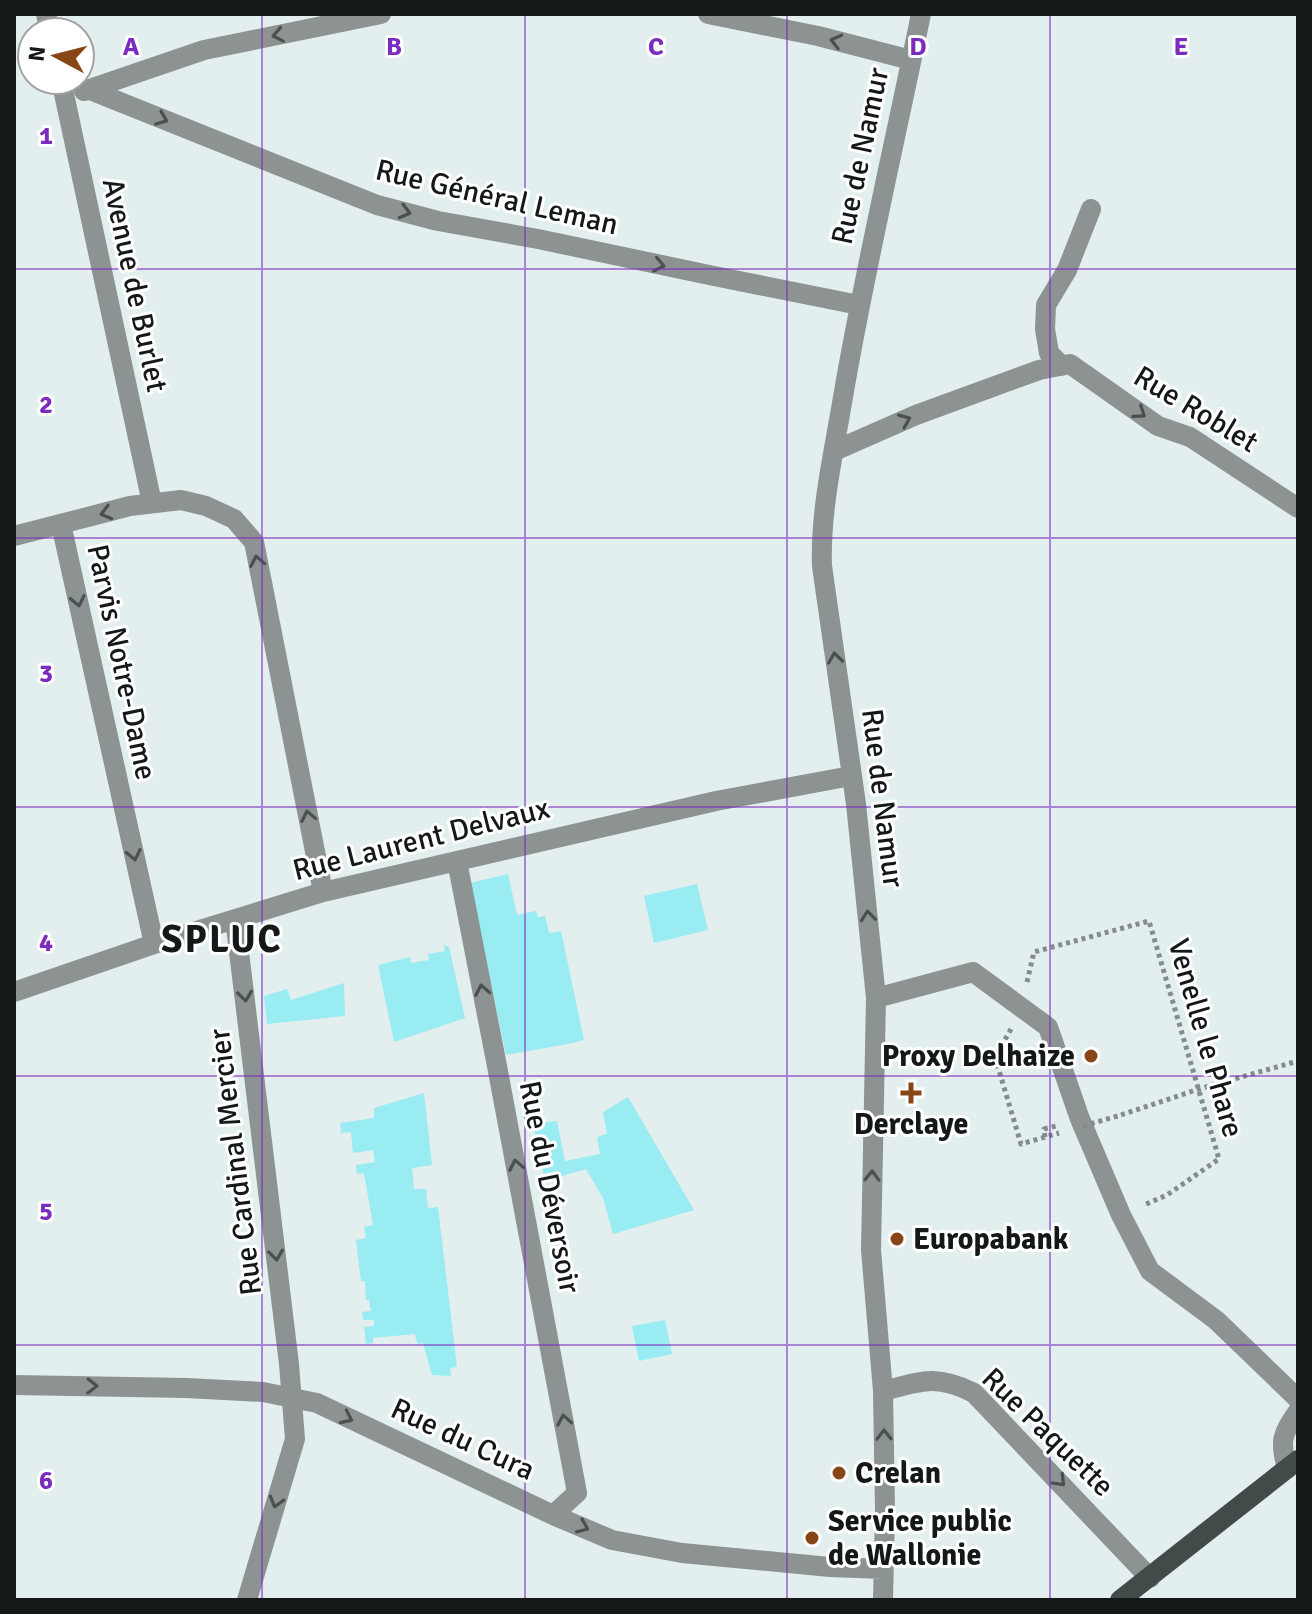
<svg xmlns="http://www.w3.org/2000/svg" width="1312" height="1614" font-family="Signika,sans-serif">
	<rect width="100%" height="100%" fill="#e3eeee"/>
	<path fill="#99ecf1" d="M508,874L517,915L536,911L538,917L545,916L549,933L561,931L584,1040L573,1043L506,1055L470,883Z
		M697,884L708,930L654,943L644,896Z
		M444,945L449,947L465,1018L394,1042L378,965L410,957L411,963L429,960L428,954L445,951Z
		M344,983L345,1016L267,1024L264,996L287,989L291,1000Z
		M424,1093L432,1165L412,1168L414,1189H426L428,1208L438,1207L457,1367L450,1368L451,1376L432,1375L423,1343L419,1344L416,1340L415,1334L373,1338V1343L366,1344L364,1327L374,1326V1320H363L362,1312L371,1311L369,1300H366L365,1281H361L356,1240L366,1238L364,1227L373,1225L364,1173L357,1174L356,1165L375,1162L373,1150L353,1153L351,1132L341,1133L340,1123L374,1118V1108Z
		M628,1097L694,1210L613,1234L603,1198L586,1169L545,1181L533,1123L557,1121L565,1161L600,1154L597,1137L607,1134L603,1112Z
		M665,1320L672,1354L639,1361L632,1326Z"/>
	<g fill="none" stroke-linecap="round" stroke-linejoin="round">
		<path stroke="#858c8c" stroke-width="5" stroke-dasharray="4 4" stroke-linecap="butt" d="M1027,982L1034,952L1149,921L1219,1159L1167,1195L1144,1205
			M1011,1029L995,1057L1021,1144L1059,1133
			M1121,1115L1199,1089L1298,1061
			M1045,1137L1044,1129L1056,1126"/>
		<path stroke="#8d9292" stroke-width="20" d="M46,14L50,32
			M708,14L818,36L911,60
			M61,80L152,503
			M90,90L377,205L438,221L538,239L714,276L859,305
			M84,91L204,50L381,14
			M1062,366L1049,353L1045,329L1046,305L1067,270L1091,209
			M834,451L916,415L1039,370L1070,364L1158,426L1190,437L1298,508
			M61,524L154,944
			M14,536L130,506L181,500L206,506L234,519L254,542L323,892
			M457,861L497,1066L577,1493L553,1515
			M235,919L289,1364L295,1439L247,1600
			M14,992L154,944L323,892L716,801L851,776
			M876,998L973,972L1048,1027L1080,1119L1121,1215L1150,1271L1216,1320L1298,1399
			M14,1385L186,1388L263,1392L317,1403L553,1515L612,1540L682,1553L830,1567L883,1569
			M883,1391C922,1381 936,1374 974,1393L1150,1578
			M1287,1469C1280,1440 1281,1436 1298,1411
			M883,1600L885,1510L883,1391L871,1250L876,998L856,804L822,566C820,510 834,452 843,397C865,268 895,142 921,14"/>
		<path stroke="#434a4a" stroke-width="20" d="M1120,1600L1298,1460"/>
		<path stroke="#858c8c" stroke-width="5" stroke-dasharray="4 4" stroke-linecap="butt" d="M1083,1126L1121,1115"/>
	</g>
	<defs><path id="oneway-chevron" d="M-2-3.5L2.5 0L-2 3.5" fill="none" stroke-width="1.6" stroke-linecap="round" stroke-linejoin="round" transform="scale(2)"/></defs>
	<g stroke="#4a4f4f">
		<use href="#oneway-chevron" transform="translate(278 35) rotate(169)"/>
		<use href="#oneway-chevron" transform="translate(836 41) rotate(-166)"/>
		<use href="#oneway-chevron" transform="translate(162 119) rotate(22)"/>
		<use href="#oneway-chevron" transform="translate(405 212) rotate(15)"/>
		<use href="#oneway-chevron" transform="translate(659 265) rotate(12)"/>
		<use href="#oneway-chevron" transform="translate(1140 413) rotate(35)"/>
		<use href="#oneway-chevron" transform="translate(905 420) rotate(-23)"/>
		<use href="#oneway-chevron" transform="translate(106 513) rotate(165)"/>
		<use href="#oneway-chevron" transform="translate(257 561) rotate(-101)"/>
		<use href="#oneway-chevron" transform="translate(78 601) rotate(78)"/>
		<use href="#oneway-chevron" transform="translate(835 658) rotate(-98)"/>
		<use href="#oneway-chevron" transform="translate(308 816) rotate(-101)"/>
		<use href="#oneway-chevron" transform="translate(134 855) rotate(78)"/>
		<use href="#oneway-chevron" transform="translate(868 916) rotate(-96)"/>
		<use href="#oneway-chevron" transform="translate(482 990) rotate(-101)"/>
		<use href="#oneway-chevron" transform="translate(245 996) rotate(83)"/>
		<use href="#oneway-chevron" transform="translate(516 1165) rotate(-101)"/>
		<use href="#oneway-chevron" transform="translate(872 1176) rotate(-89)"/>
		<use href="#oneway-chevron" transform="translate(276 1255) rotate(83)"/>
		<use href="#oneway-chevron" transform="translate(92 1386) rotate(1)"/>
		<use href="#oneway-chevron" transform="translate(347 1418) rotate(25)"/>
		<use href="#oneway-chevron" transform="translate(564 1420) rotate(-100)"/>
		<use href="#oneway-chevron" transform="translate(884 1435) rotate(-91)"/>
		<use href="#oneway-chevron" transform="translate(1060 1481) rotate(46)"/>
		<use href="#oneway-chevron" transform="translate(276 1502) rotate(106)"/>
		<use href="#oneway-chevron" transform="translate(583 1527) rotate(23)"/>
	</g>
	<path fill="none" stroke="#7b2cbf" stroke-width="2" stroke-opacity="0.55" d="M262,14V1600M525,14V1600M787,14V1600M1050,14V1600M14,269H1298M14,538H1298M14,807H1298M14,1076H1298M14,1345H1298"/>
	<g fill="#884516" stroke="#fff" stroke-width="3">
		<circle cx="1091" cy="1056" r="8"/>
		<path d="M907 1081h8v8h8v8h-8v8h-8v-8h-8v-8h8z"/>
		<circle cx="897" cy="1239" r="8"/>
		<circle cx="839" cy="1473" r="8"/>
		<circle cx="812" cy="1538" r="8"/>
	</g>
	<g text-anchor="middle" stroke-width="6" stroke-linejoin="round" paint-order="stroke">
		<g font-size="30" fill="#141818" stroke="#fff">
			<text transform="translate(860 156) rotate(-78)" y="10">Rue de Namur</text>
			<text transform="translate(497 197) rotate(13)" y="10">Rue Général Leman</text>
			<text transform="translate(135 285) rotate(78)" y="10">Avenue de Burlet</text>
			<text transform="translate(1196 409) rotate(31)" y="10">Rue Roblet</text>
			<text transform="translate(122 662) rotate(78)" y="10">Parvis Notre-Dame</text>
			<text transform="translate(883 798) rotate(83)" y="10">Rue de Namur</text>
			<text transform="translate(421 839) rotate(-14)" y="10">Rue Laurent Delvaux</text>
			<text transform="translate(1206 1038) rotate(74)" y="10">Venelle le Phare</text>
			<text transform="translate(235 1162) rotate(-97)" y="10">Rue Cardinal Mercier</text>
			<text transform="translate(550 1187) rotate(79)" y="10">Rue du Déversoir</text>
			<text transform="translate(1048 1432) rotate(44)" y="10">Rue Paquette</text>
			<text transform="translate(463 1439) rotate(25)" y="10">Rue du Cura</text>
		</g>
		<g font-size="30" font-weight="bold" fill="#141818" stroke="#fff" text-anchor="start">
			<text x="1075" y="1066" text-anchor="end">Proxy Delhaize</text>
			<text x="911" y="1134" text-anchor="middle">Derclaye</text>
			<text x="913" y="1249">Europabank</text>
			<text x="855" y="1483">Crelan</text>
			<text x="828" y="1531">Service public<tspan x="828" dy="34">de Wallonie</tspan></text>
		</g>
		<g font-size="38" font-weight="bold" letter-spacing="2" fill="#141818" stroke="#fff">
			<text x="222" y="952">SPLUC</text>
		</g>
	</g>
	<g font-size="26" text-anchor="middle" font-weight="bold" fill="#7b2cbf" stroke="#fff" stroke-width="6" stroke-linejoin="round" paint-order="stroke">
		<text x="131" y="55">A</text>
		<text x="394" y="55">B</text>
		<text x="656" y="55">C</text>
		<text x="918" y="55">D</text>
		<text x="1181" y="55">E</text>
		<text x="46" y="144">1</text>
		<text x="46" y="413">2</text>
		<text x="46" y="682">3</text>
		<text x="46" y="951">4</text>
		<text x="46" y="1220">5</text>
		<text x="46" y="1489">6</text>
	</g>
	<rect width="1312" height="1614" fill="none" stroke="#141818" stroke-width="32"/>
	<g transform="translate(56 56) rotate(277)"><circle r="38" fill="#ffffff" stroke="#a1a3a3" stroke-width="2"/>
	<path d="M0-6L14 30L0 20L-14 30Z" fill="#884516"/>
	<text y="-12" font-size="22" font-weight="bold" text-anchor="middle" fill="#141818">N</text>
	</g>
</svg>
